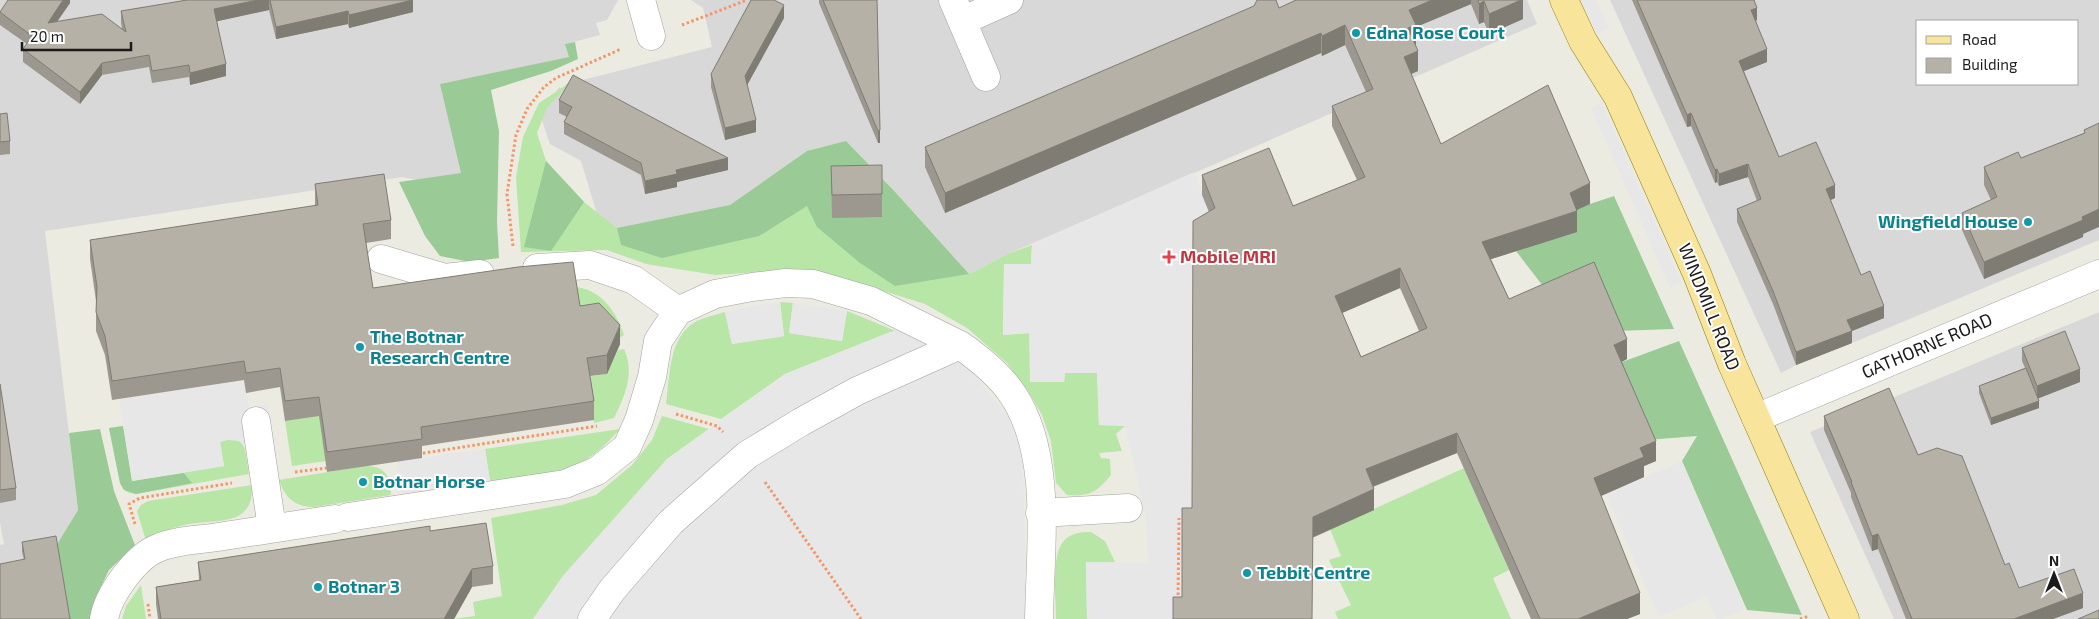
<svg xmlns="http://www.w3.org/2000/svg" width="2099" height="619" font-family="'Exo 2',sans-serif">
	<rect width="100%" height="100%" fill="#ecebe1"/>
	<path fill="#d9d8d8" fill-rule="evenodd" d="M0,0H618L607,20L596,23L600,35L566,44L570,57L441,84L466,189L402,177L45,231L78,510L56,546L0,619V545L4,544L0,523Z
		M691,0H1527L1537,24L1008,254L969,274L896,193L846,141L807,151L730,205L617,228L600,224L581,161L550,144L541,117L559,87L563,90L567,84L712,47L703,8Z
		M1610,0H2099V240L1852,343L1796,365L1781,373ZM1918,21H2078V84H1918Z
		M2099,312V619H1894L1810,432Z"/>
	<path fill="#b8e6a7" d="M572,81L547,108L537,133L546,161L584,202L617,228L730,205L807,151L846,141L896,193L969,274L1008,254L1032,245L1031,264H1004L1003,335L1029,333L1064,382L1065,373H1097L1099,425L1125,426L1116,434L1122,451L1099,453L1101,458L1110,459L1111,475C1097,492 1089,497 1067,495L1056,483L1051,441L1042,415L1028,391L1007,363L967,328L925,304L848,280L761,272L715,275L646,264L607,250L521,252L516,177L523,137L539,103Z
		M574,287C600,288 617,312 624,335L616,340L580,325Z
		M780,302L793,303L789,333L842,341L847,311L915,339L890,332L785,374L721,419L666,404C670,377 668,338 695,322C704,317 716,315 725,312L732,344L784,336Z
		M624,349C635,373 625,396 614,418L594,423L587,377L607,374L618,350Z
		M332,413L346,458L292,466L285,421Z
		M662,416L709,429L667,459L563,576L533,619H452L475,616L473,602L502,596L491,518L562,505L596,495L632,465L652,440Z
		M123,426L132,481L224,466L220,442C248,432 246,454 249,474L136,494C127,493 124,491 120,483L109,428Z
		M620,429C609,441 599,452 585,460C564,474 517,477 490,481L485,449Z
		M365,466C386,466 390,476 391,495L314,507C295,507 285,498 279,480Z
		M1464,468L1509,570L1493,578L1511,619H1338L1335,612L1351,605L1329,560L1341,556L1330,529Z
		M252,485C254,527 218,519 189,524C174,527 158,532 146,541L137,511L141,505L148,501Z
		M1091,532L1105,541L1115,562L1086,563L1087,619H1056C1056,601 1051,556 1063,542C1069,533 1081,532 1091,532Z
		M141,585L146,619H122L126,606Z"/>
	<path fill="#9acb96" d="M575,42L578,59L551,71L491,90L499,131L497,222L499,258L470,262L440,256L425,236L399,182L461,173L440,84L569,57L565,44Z
		M846,141L896,193L969,274L895,286L860,263L817,227L807,206L759,236L662,258L621,245L617,228L730,205L807,151Z
		M546,161L584,202L551,251L524,247Z
		M1614,196L1674,329L1615,331L1546,290L1516,251L1570,213L1590,204Z
		M1679,341L1802,615L1747,610L1682,461L1697,436L1647,440L1614,365Z
		M123,426L132,481L184,473L192,483L136,494L124,490L120,483L109,428Z
		M100,429L114,491L135,545L109,570L96,597L91,619H68L56,546L78,510L69,433Z"/>
	<path fill="#e7e7e7" d="M1582,0H1596L1609,28L1597,34Z
		M1602,103L1682,283L1670,288L1591,108Z
		M1194,172L1215,228L1209,500L1182,617L1173,619H1087L1086,562L1148,563L1146,518L1125,426L1099,425L1097,373H1065L1064,382H1030L1029,333L1003,335L1004,264H1031L1032,245Z
		M780,302L784,336L732,344L725,312L752,306Z
		M793,303L847,311L842,341L789,333Z
		M906,326L965,364L1009,418L1022,451L1025,522V619H533L563,576L667,459L785,374Z
		M245,380L249,407L268,404L277,469L249,474L244,445L240,441L227,440L220,442L224,466L132,481L119,399Z
		M485,449L490,481L402,494L397,461Z
		M1682,461L1745,609L1721,619H1716L1706,597L1659,617L1606,494Z"/>
	<g fill="none" stroke-linecap="round" stroke-linejoin="round">
		<defs>
			<path id="minor" d="M641,0L651,36
				M953,0L962,21L1009,0
				M962,21L986,77
				M381,259L445,278L480,274
				M537,268L590,265L634,280L678,311
				M1756,418L2099,274
				M256,421L272,528
				M1040,513L1128,508
				M348,517L565,484L597,471L627,447L639,420L652,377L658,341L678,311L715,294L752,287L786,283L813,284L871,301L960,345
				M104,619C108,595 135,557 158,548C176,540 199,540 218,537C257,531 296,525 335,519
				M592,619L612,590L671,522L747,455L801,422L857,391L960,345C980,359 1000,375 1013,395C1053,455 1040,550 1039,619"/>
			<path id="major" d="M1564,0L1583,41L1618,97L1697,274L1732,364L1845,619"/>
		</defs>
		<use href="#minor" stroke="#a2a2a2" stroke-width="29"/>
		<use href="#major" stroke="#8e7e05" stroke-width="29"/>
		<path stroke="#f59669" stroke-width="3" stroke-dasharray="2.5 2.5" stroke-linecap="butt" d="M682,25L747,0
			M513,246L507,194L516,135L527,109L544,87L556,78L621,49
			M676,414L717,426L723,432
			M418,454L597,426
			M295,472L327,468
			M765,482L861,619
			M135,524L129,504L140,498L232,483
			M1178,600L1179,518
			M148,604L150,619
			M1800,619L1809,616"/>
		<use href="#minor" stroke="#fff" stroke-width="28"/>
		<use href="#major" stroke="#f8e49a" stroke-width="28"/>
	</g>
	<path fill="#9d988f" fill-rule="evenodd" d="M70,0V3L57,21L122,29L121,23V11L187,0H413V12L349,28L348,24L276,39L269,10L217,21L226,76L190,85L189,77L152,83L149,67L102,75L80,104L23,62V49L27,44L0,25V11Z
		M819,0H877L880,143H878L819,3Z
		M1296,0H1523V19L1489,34L1484,22L1479,24L1471,4L1416,27V45L1418,71L1411,74L1441,144L1590,204L1577,210V232L1491,259L1509,299L1627,359L1622,362L1656,461L1644,466V477L1601,496L1640,614L1627,619H1531L1457,453L1373,487L1374,510L1182,597L1192,508L1209,212L1202,195V175L1293,206L1357,180L1332,126V106L1366,92L1345,45L1322,56L1321,53L945,213L925,167V147L1279,8ZM1400,288L1419,331L1361,357L1342,313Z
		M1632,0H1754L1757,20L1756,21L1767,62L1744,71L1779,157L1835,198L1830,200L1861,275L1884,318L1852,331V343L1796,365L1773,304L1737,222V209L1757,201L1748,177L1719,186L1717,182L1715,183L1691,126L1687,127Z
		M784,18L747,85L756,132L725,140L711,87V74Z
		M559,100L728,170L677,182V187L645,194L641,175L564,134V122L567,117L559,113Z
		M0,114L10,141V154L0,155Z
		M2099,123L2083,237L1984,279L1962,230V213L1991,200L1984,185V167L2021,158L2084,133V130Z
		M831,166L882,194V217L832,218Z
		M315,184L391,220V239L366,243L373,288L580,306L620,344L607,374L590,376L594,401V420L422,446V458L327,472L319,416L285,421L280,387L246,393L244,380L112,400L105,355L96,331V301L90,259V240L315,206Z
		M2022,348L2080,382L2038,398L2039,408L1991,425L1979,393V386L2025,368L2022,361Z
		M0,384L16,488V500L0,503Z
		M1824,416L1918,455L2005,565L2019,588L2083,608L2053,619H1906L1878,549L1872,551L1851,497V493L1824,430Z
		M430,531L493,566V584L472,587L454,619H158L156,604V587L199,580L198,562Z
		M22,542L70,619L24,560L22,552Z"/>
	<path fill="#7f7c74" d="M63,0H70V3L48,35V23Z
		M258,0H269V10L214,22V9Z
		M413,0V12L349,28V15Z
		M1432,0H1471V4L1416,27V45L1408,49L1409,10Z
		M1521,0H1523V19L1489,34V14Z
		M1484,1V22L1479,24V4Z
		M784,5V18L745,89V76Z
		M1757,8V20L1751,22V10Z
		M348,11V24L276,39V27Z
		M1345,25V45L1322,56V36Z
		M1321,33V53L945,213V193Z
		M1767,49V62L1739,73V61Z
		M1418,51V71L1404,77V57Z
		M102,63V75L80,104V92Z
		M226,64V76L190,85V73Z
		M1691,113V126L1687,127V115Z
		M756,120V132L725,140V128Z
		M880,130V143H878V131Z
		M728,158V170L677,182V187L645,194V181L676,170Z
		M1748,164V177L1719,186V174Z
		M1717,169V182L1715,183V170Z
		M1590,183V204L1570,213V193Z
		M1835,185V198L1826,202V189Z
		M2099,209V227L2083,234V237L1984,279V262Z
		M1577,211V232L1482,262V242Z
		M1400,268V288L1335,316V296Z
		M1884,306V318L1852,331V343L1796,365V352L1847,320Z
		M620,325V344L607,374V355Z
		M1627,339V359L1614,365V345Z
		M2080,369V382L2037,399V386Z
		M2039,401V408L1991,425V418Z
		M1457,433V453L1366,489V469Z
		M1656,441V461L1644,466V477L1594,499V478L1640,448Z
		M1374,489V510L1313,537V517Z
		M1878,534V549L1872,551V536Z
		M472,569V587L454,619H444Z
		M1640,593V614L1627,619H1578Z
		M2083,593V608L2053,619H2014Z"/>
	<path fill="#b6b1a6" stroke="#7f7c74" fill-rule="evenodd" d="M8,0H63L48,23L102,14L126,32L121,11L187,0H258L214,9L226,64L190,73L189,65L152,71L149,55L102,63L80,92L23,49L32,36L0,12Z
		M270,0H413L349,15L348,11L276,27Z
		M751,0H774L784,5L745,76L756,120L725,128L711,74Z
		M823,0H877L880,130L878,131Z
		M1257,0H1276L1279,8L1296,0H1432L1409,10L1416,25L1408,28L1418,51L1404,57L1441,144L1548,85L1590,183L1570,193L1577,211L1482,242L1509,299L1594,262L1627,339L1614,345L1656,441L1640,448L1644,457L1594,478L1640,593L1578,619H1540L1457,433L1366,469L1374,489L1313,517L1312,619H1173V597H1182V508H1192L1193,221L1215,208L1202,175L1269,148L1293,206L1365,177L1332,106L1373,89L1345,25L1322,36L1321,33L945,193L925,147L1254,6ZM1400,268L1427,328L1361,357L1335,296Z
		M1478,0H1521L1489,14L1484,1L1479,4Z
		M1637,0H1754L1757,8L1751,10L1767,49L1739,61L1779,157L1816,142L1835,185L1826,189L1861,275L1870,271L1884,306L1847,320L1852,331L1796,352L1773,291L1737,209L1761,199L1748,164L1719,174L1717,169L1715,170L1691,113L1687,115Z
		M573,75L728,158L676,170L677,174L645,181L641,163L564,122L572,107L559,100Z
		M7,113L10,141L0,142V114Z
		M2099,123V209L2082,217L2083,220L1984,262L1962,213L1997,197L1984,167L2018,152L2021,158L2085,133L2084,130Z
		M882,165V194L832,195L831,166Z
		M384,174L391,220L363,224L373,288L518,267L573,262L580,306L599,303L620,325L607,355L587,358L594,401L421,427L422,439L327,452L319,397L285,401L280,368L246,373L244,361L112,381L105,336L96,312L97,287L90,240L318,205L315,184Z
		M2065,331L2080,369L2037,386L2022,348Z
		M2026,368L2039,401L1991,418L1979,386Z
		M0,384L16,488L0,490Z
		M1889,388L1918,455L1937,448L1962,456L2005,565L2009,563L2019,588L2074,569L2083,593L2014,619H1912L1878,534L1872,536L1851,482H1852L1824,416Z
		M486,523L493,566L472,569L444,619H161L156,587L201,580L198,562L430,526V531Z
		M56,536L70,619H0V564L25,559L22,542Z
		M2099,610V619H2078Z"/>
	<g fill="#0f9aa8" stroke="#fff" stroke-width="2">
		<circle cx="1356" cy="33" r="5"/>
		<circle cx="2028" cy="222" r="5"/>
		<circle cx="360" cy="347" r="5"/>
		<circle cx="363" cy="482" r="5"/>
		<circle cx="1247" cy="573" r="5"/>
		<circle cx="318" cy="587" r="5"/>
	</g>
	<path fill="#e0444e" stroke="#fff" stroke-width="2" d="M1166.5 249.5h5v5h5v5h-5v5h-5v-5h-5v-5h5z"/>
	<g text-anchor="middle" stroke-width="4" stroke-linejoin="round" paint-order="stroke">
		<g font-size="18" font-weight="bold" fill="#0d838f" stroke="#fff" text-anchor="start">
			<text x="1366" y="39">Edna Rose Court</text>
			<text x="2018" y="228" text-anchor="end">Wingfield House</text>
			<text x="370" y="343">The Botnar<tspan x="370" dy="21">Research Centre</tspan></text>
			<text x="373" y="488">Botnar Horse</text>
			<text x="1257" y="579">Tebbit Centre</text>
			<text x="328" y="593">Botnar 3</text>
		</g>
		<g font-size="18" font-weight="bold" fill="#be3a42" stroke="#fff" text-anchor="start">
			<text x="1180" y="263">Mobile MRI</text>
		</g>
		<g font-size="18" fill="#1b1b1b" stroke="#fff">
			<text transform="translate(1709 307) rotate(68)" y="6">WINDMILL ROAD</text>
			<text transform="translate(1927 346) rotate(-23)" y="6">GATHORNE ROAD</text>
		</g>
	</g>
	<rect x="1916" y="20" width="162" height="65" fill="#ffffff" stroke="#a4a4a4"/>
	<rect x="1926" y="36" width="25" height="8" fill="#f8e49a" stroke="#a4a4a4"/>
	<text x="1962" y="45" font-size="15" fill="#1b1b1b">Road</text>
	<rect x="1926" y="58" width="25" height="15" fill="#b6b1a6" stroke="#a4a4a4"/>
	<text x="1962" y="70" font-size="15" fill="#1b1b1b">Building</text>
	<g transform="translate(2054 574)" stroke="#ffffff" stroke-width="4" paint-order="stroke">
	<path d="M0-4L9 19L0 12L-9 19Z" fill="#1b1b1b"/>
	<text y="-8" font-size="14" font-weight="bold" text-anchor="middle" fill="#1b1b1b">N</text>
	</g>
	<path d="M22 42v8h109v-8" fill="none" stroke="#1b1b1b" stroke-width="2.5"/>
	<text x="30" y="42" font-size="15" fill="#1b1b1b" stroke="#ffffff" stroke-width="4" paint-order="stroke">20 m</text>
</svg>
